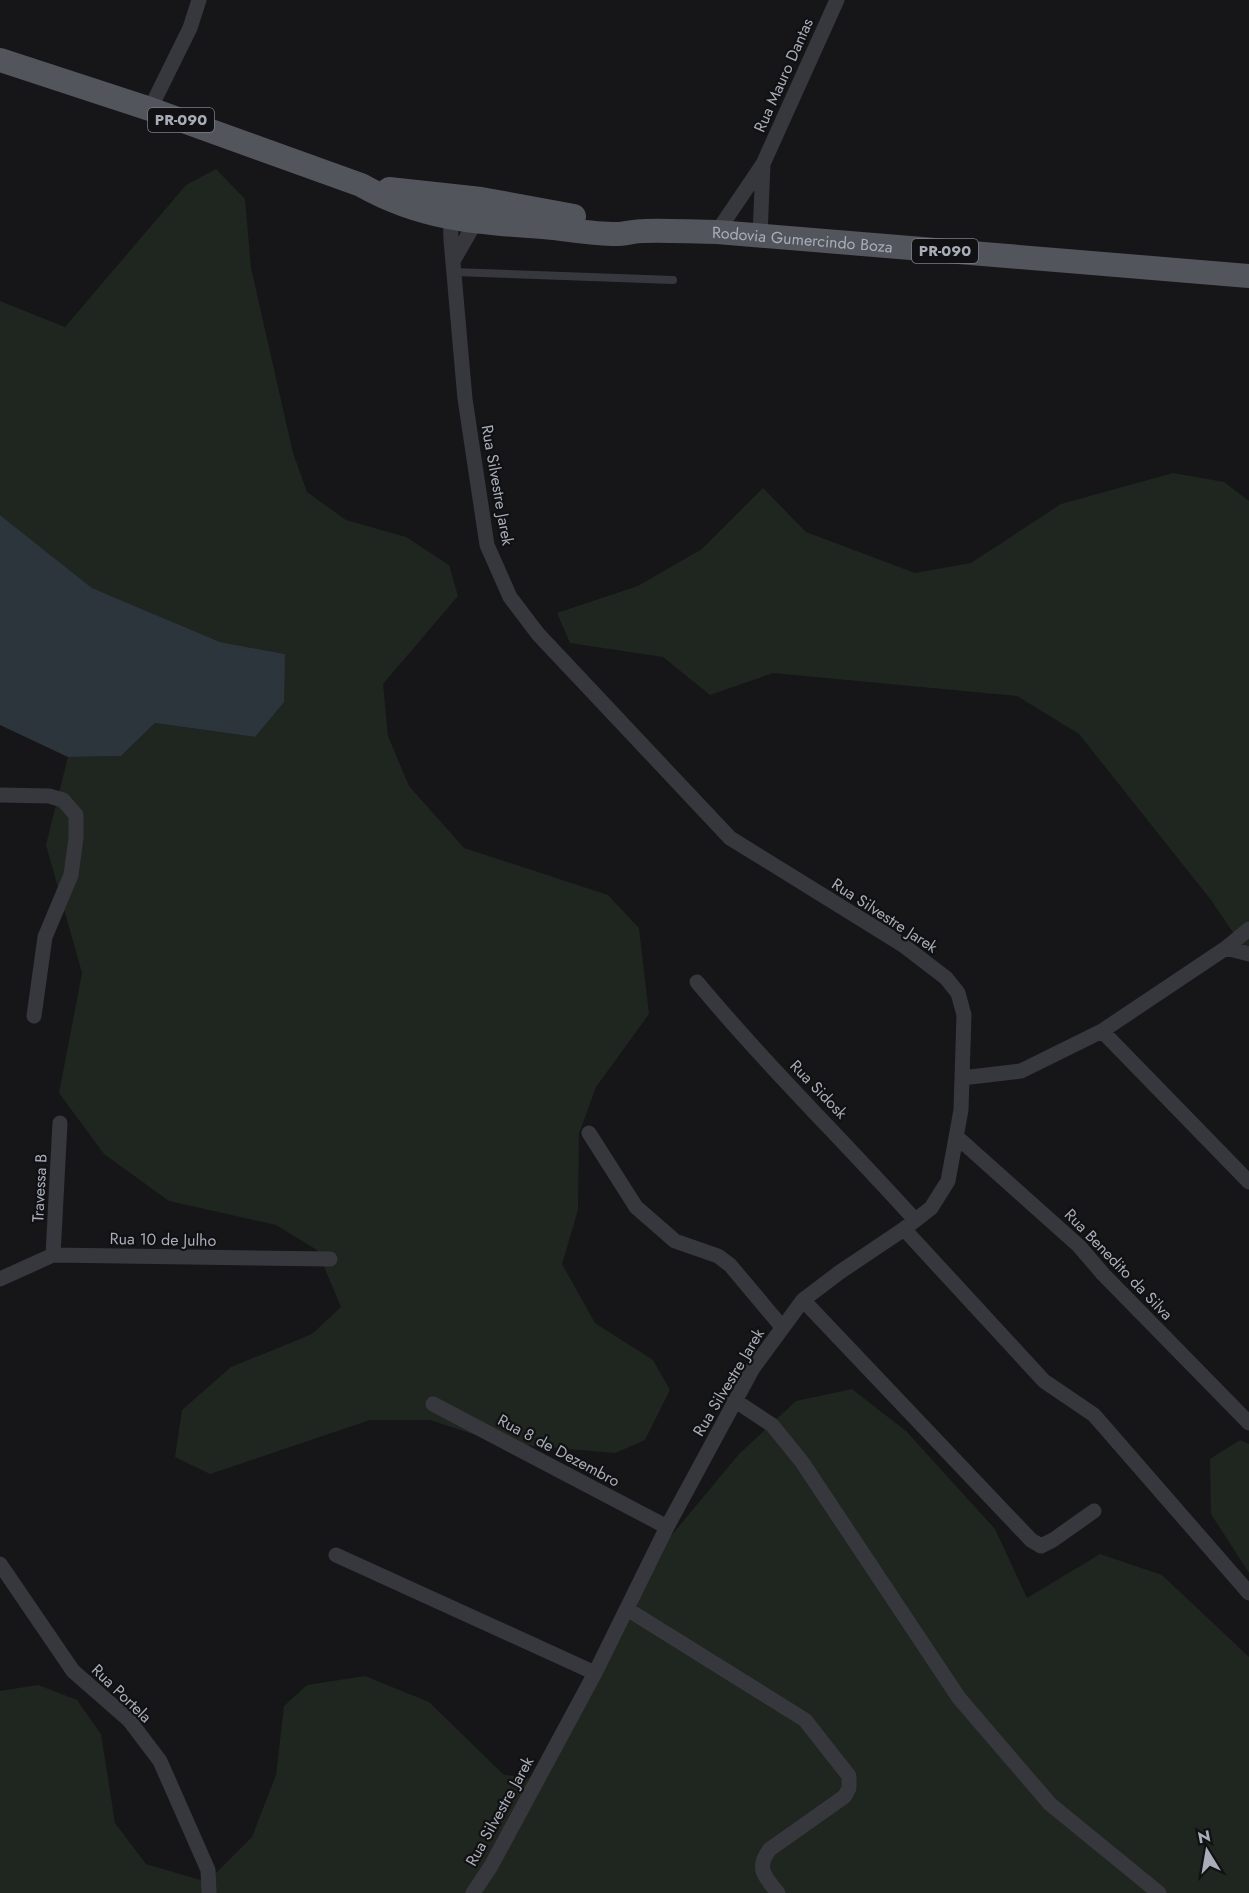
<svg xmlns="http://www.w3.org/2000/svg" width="1249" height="1893" font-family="Jost,sans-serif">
	<rect width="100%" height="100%" fill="#161618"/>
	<path fill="#1e261f" d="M216,169L245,199L251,268L293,453L307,492L346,520L406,537L449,565L458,596L383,684L388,736L409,786L464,848L608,895L639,928L649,1014L596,1087L579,1134L578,1210L562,1264L595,1323L653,1360L670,1390L645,1440L615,1453L500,1443L430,1420H370L210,1474L175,1457L182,1410L231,1367L312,1334L341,1307L317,1250L276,1225L169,1201L104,1154L59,1093L82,973L46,845L68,757L121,756L155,723L255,737L285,654L220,642L92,588L0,515V301L65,327L186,185Z
		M1173,473L1224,482L1249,501V956L1211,900L1079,734L1017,696L773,673L710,695L663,657L570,643L557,613L638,586L702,549L763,488L806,532L915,573L971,563L1061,504Z
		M852,1389L906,1431L995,1529L1027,1598L1100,1554L1162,1575L1249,1657V1893H0V1691L38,1685L77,1700L101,1734L115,1823L146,1864L207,1882L252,1837L276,1775L284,1706L307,1685L365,1676L429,1702L504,1775L533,1778L665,1543L739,1454L796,1401Z
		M1240,1440L1249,1444V1573L1211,1514L1210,1459Z"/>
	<path fill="#2c353c" d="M0,515L92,588L220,642L285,654L284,702L255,737L155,723L121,756L68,757L0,725Z"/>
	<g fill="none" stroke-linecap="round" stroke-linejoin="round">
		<path stroke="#37383d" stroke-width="8" d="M454,272L673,280"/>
		<path stroke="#37383d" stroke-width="15" d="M150,109L190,28L199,0
			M450,209L451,240L465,399L487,545L510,597L538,634L730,838L903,945L946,978L958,993L964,1015L961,1110L948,1181L931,1208L904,1229L840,1272L803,1300L753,1368L667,1527L595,1673L491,1866L473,1893
			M717,232L763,164L837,0
			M760,236L763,164
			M453,261L475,223L477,214
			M0,795L49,796L63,800L76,815V838L71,875L45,937L34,1016
			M1226,948L1249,954
			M697,982C766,1065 843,1140 915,1220
			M1102,1031L1249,1182
			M962,1078L1021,1071L1102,1031L1226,948L1249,929
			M589,1133L636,1207L675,1241L718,1256L730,1265L782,1327
			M957,1137L1079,1246L1103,1274L1249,1423
			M904,1229L1044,1381L1094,1415L1249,1593
			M53,1255L60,1123
			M0,1279L53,1255L330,1259
			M803,1300L1031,1540L1041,1546L1053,1540L1094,1511
			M734,1400L772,1425L802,1462L959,1698L1050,1804L1159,1893
			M433,1404L667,1527
			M336,1555L595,1673
			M0,1564L73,1671L129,1720L160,1761L208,1870L209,1893
			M627,1609L805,1720L849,1776V1788L845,1796L770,1849C755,1868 765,1877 778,1893"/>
		<g stroke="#53555c" stroke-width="24">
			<path id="s1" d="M0,60L150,109L361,185C421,219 476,223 543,227C567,229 592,234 616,234C625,234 634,231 644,231C668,230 693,232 717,232L1249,276"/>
			<path d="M389,189L481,199L574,216"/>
		</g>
	</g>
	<g text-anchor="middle" stroke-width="4.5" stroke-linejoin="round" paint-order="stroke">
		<g fill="#111113" stroke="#7b7e86" stroke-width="1.5">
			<rect x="148" y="108" width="66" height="24" rx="4.5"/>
			<rect x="912" y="239" width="66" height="24" rx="4.5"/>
		</g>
		<g font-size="15" font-weight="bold" fill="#a8adb8">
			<text x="181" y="125">PR-090</text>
			<text x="945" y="256">PR-090</text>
		</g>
		<g font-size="16" fill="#a8adb8" stroke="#111113">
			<text transform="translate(783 75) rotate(-66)" y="6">Rua Mauro Dantas</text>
			<text dy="6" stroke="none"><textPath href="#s1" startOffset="831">Rodovia Gumercindo Boza</textPath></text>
			<text transform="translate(498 485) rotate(80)" y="6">Rua Silvestre Jarek</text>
			<text transform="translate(885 915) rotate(33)" y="6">Rua Silvestre Jarek</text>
			<text transform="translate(819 1089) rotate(46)" y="6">Rua Sidosk</text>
			<text transform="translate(39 1188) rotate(-87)" y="6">Travessa B</text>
			<text transform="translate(163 1239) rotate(1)" y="6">Rua 10 de Julho</text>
			<text transform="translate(1119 1264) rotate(46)" y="6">Rua Benedito da Silva</text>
			<text transform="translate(728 1382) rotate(-59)" y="6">Rua Silvestre Jarek</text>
			<text transform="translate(559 1450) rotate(28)" y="6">Rua 8 de Dezembro</text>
			<text transform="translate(122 1693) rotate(44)" y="6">Rua Portela</text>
			<text transform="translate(499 1811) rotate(-61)" y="6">Rua Silvestre Jarek</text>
		</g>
	</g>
	<g transform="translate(1207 1851) rotate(349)" stroke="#111113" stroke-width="4.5" paint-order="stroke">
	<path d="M0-4.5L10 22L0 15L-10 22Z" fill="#a8adb8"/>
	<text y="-9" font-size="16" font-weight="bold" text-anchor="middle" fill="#a8adb8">N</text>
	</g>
</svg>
